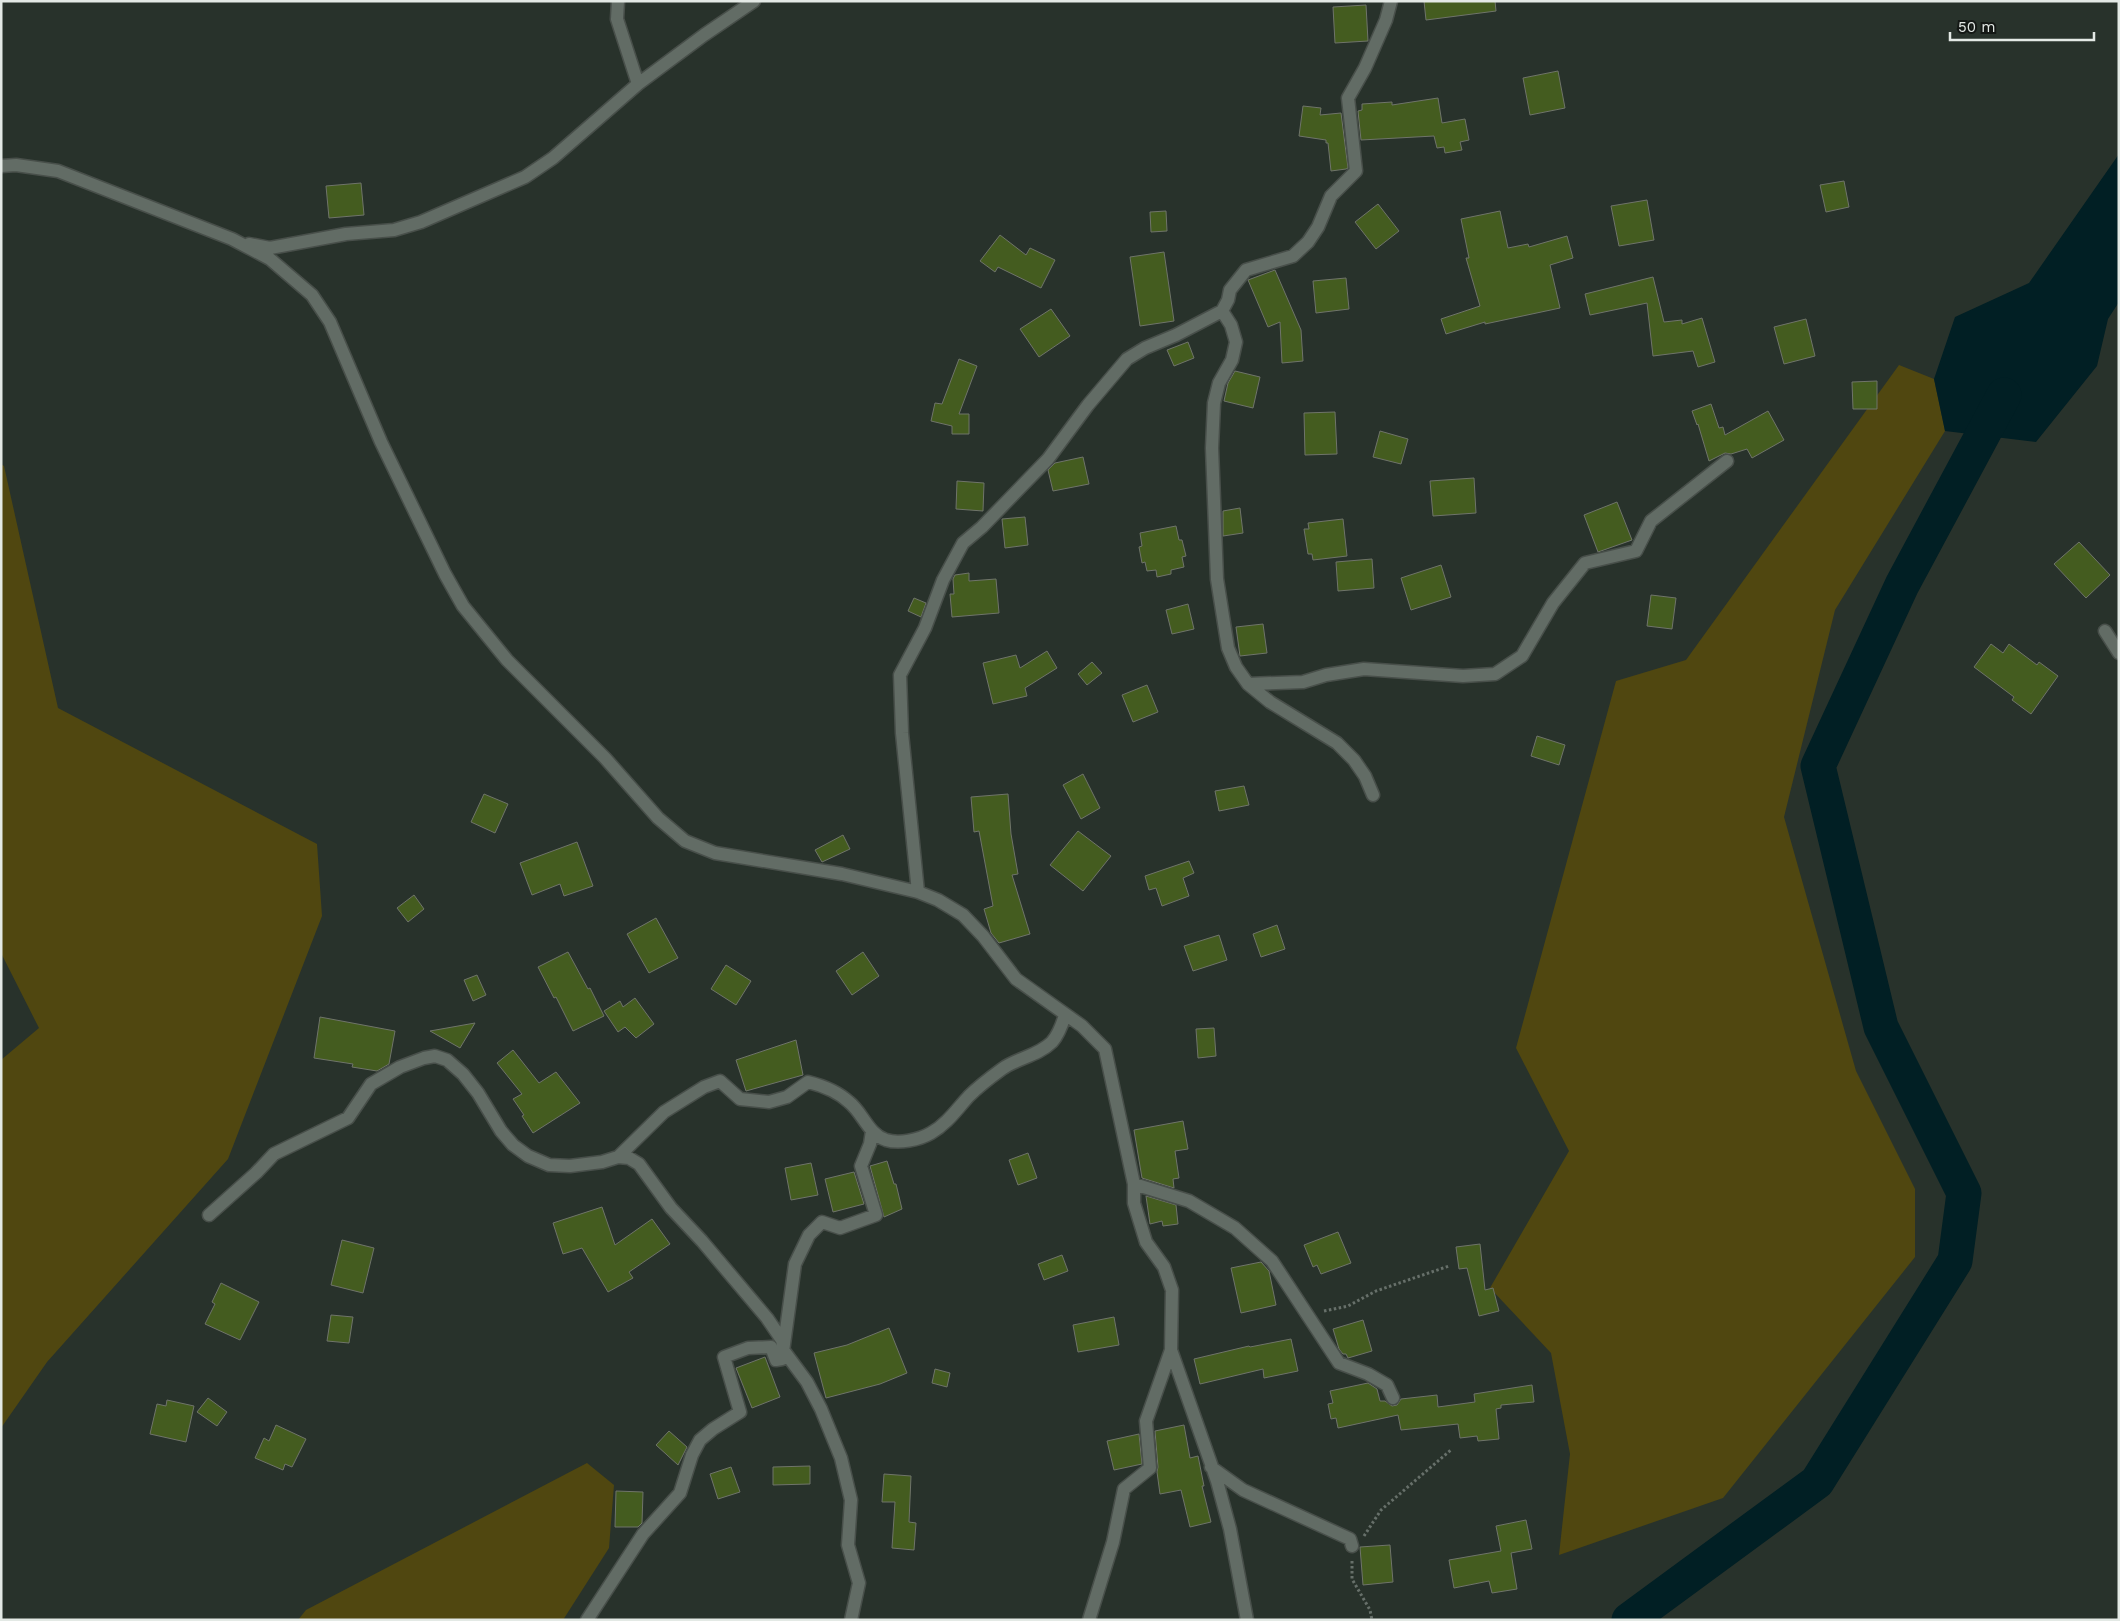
<svg xmlns="http://www.w3.org/2000/svg" width="2120" height="1621" font-family="'Work Sans',sans-serif">
	<rect width="100%" height="100%" fill="#28322b"/>
	<path fill="#504710" d="M1899,365L1934,379L1945,431L1835,610L1784,817L1856,1071L1915,1189V1257L1723,1498L1559,1555L1570,1454L1551,1353L1490,1288L1569,1151L1516,1048L1616,681L1686,660Z
		M1,464L4,466L58,708L317,844L322,916L228,1159L47,1362L1,1428V1060L39,1028L1,953Z
		M587,1463L614,1485L609,1548L563,1620H298L306,1610Z"/>
	<path fill="#011f24" d="M2119,154V302L2108,319L2097,366L2036,442L1945,431L1934,379L1955,317L2029,283Z"/>
	<g fill="none" stroke-linecap="round" stroke-linejoin="round">
		<path stroke="#011f24" stroke-width="35" d="M1629,1620L1817,1482L1955,1261L1964,1193L1881,1027L1818,766L1902,585L2004,395"/>
	</g>
	<path fill="#445c1f" stroke="#6f746a" d="M1424,1H1495L1496,11L1426,20Z
		M1366,5L1368,41L1335,43L1333,7Z
		M1558,71L1565,108L1530,115L1523,78Z
		M1438,98L1442,123L1465,119L1469,140L1460,142L1462,150L1445,153L1444,147L1437,148L1434,136L1361,140L1358,111L1362,110V104L1392,102V105Z
		M1303,106L1321,108L1320,115L1341,113L1348,168L1346,169L1331,171L1328,143H1326V140L1299,136Z
		M1844,181L1849,207L1826,212L1820,185Z
		M361,183L364,215L329,218L326,186Z
		M1647,200L1654,240L1619,246L1611,206Z
		M1378,204L1399,231L1376,249L1355,222Z
		M1166,211L1167,231L1151,232L1150,212Z
		M1500,211L1508,248L1528,244L1529,247L1567,236L1573,258L1550,265L1560,308L1485,324V322L1446,334L1441,319L1480,306L1466,258H1469L1461,219Z
		M1000,235L1026,255L1030,248L1055,260L1041,288L998,267L995,272L980,261Z
		M1164,252L1174,321L1140,326L1130,257Z
		M1275,270L1301,330L1303,361L1282,363L1280,322L1268,327L1248,280Z
		M1653,277L1664,322L1682,320V324L1702,318L1715,362L1698,367L1693,351L1653,356L1647,303L1590,315L1585,294Z
		M1346,278L1349,309L1316,313L1313,281Z
		M1051,309L1070,336L1039,357L1020,329Z
		M1806,319L1815,356L1784,364L1774,327Z
		M1188,342L1194,358L1174,366L1167,350Z
		M959,359L977,366L959,414H969V434H952V426L931,421L935,403L942,404Z
		M1235,371L1260,377L1253,408L1224,401L1228,383Z
		M1877,381V409H1853L1852,382Z
		M1711,404L1719,428L1723,427L1725,435L1768,411L1784,440L1752,458L1747,449L1731,454L1725,453L1709,461L1698,424L1697,425L1692,411Z
		M1335,412L1337,454L1305,455L1304,413Z
		M1380,431L1408,439L1401,464L1373,457Z
		M1083,457L1089,484L1053,491L1048,470L1055,463Z
		M1474,478L1476,513L1433,516L1430,481Z
		M957,481L984,483L983,511L956,509Z
		M1617,502L1632,540L1598,552L1584,515Z
		M1240,508L1243,533L1223,536V511Z
		M1025,517L1028,545L1005,548L1002,519Z
		M1343,519L1347,556L1313,560L1312,554H1308L1304,529H1309L1308,523Z
		M1176,526L1179,540H1182L1186,556L1182,557L1184,567L1171,570V574L1157,577L1156,570L1147,571L1145,562L1142,563L1139,547L1142,546L1140,533Z
		M2079,542L2110,575L2086,598L2054,564Z
		M1372,559L1374,588L1338,591L1336,562Z
		M1441,565L1451,597L1411,610L1401,578Z
		M969,573V581L996,579L999,613L952,617L950,594H954L953,579L955,575Z
		M1651,595L1676,598L1672,629L1647,626Z
		M914,598L926,603L921,617L908,611Z
		M1188,604L1194,629L1172,634L1166,610Z
		M1263,624L1267,653L1240,656L1236,627Z
		M1991,644L2003,653L2009,644L2037,665L2039,662L2058,676L2031,714L2012,700L2014,697L1974,667Z
		M1047,651L1057,668L1025,688L1027,696L993,704L983,663L1016,655L1020,668Z
		M1092,662L1102,673L1087,685L1078,674Z
		M1147,685L1158,712L1133,722L1122,695Z
		M1537,736L1565,745L1559,765L1531,756Z
		M1083,774L1100,808L1081,819L1063,785Z
		M1244,786L1249,805L1219,811L1215,791Z
		M484,794L508,804L495,833L471,822Z
		M1008,794L1011,834L1018,874L1012,875L1030,934L999,943L991,933L984,909L993,906L979,831L974,832L971,797Z
		M1078,831L1111,856L1083,891L1050,865Z
		M843,835L850,849L822,862L815,850Z
		M577,842L593,886L564,896L560,884L532,895L520,863Z
		M1189,861L1194,873L1183,878L1189,896L1162,906L1156,888L1149,890L1145,876Z
		M414,895L424,909L408,922L397,908Z
		M656,918L678,958L649,973L627,934Z
		M1277,925L1285,949L1261,957L1253,934Z
		M1219,935L1227,960L1193,971L1184,946Z
		M568,952L588,989L590,988L604,1016L573,1031L556,997L554,998L538,967Z
		M863,952L879,976L852,995L836,971Z
		M726,965L751,981L736,1005L711,989Z
		M477,975L486,995L473,1001L464,980Z
		M635,998L654,1024L636,1038L625,1027L618,1032L604,1011L620,1001L623,1007Z
		M320,1017L395,1031L389,1064L377,1071L352,1067L353,1064L314,1058Z
		M475,1023L460,1048L430,1031Z
		M1214,1028L1216,1056L1198,1058L1196,1029Z
		M796,1040L803,1075L746,1091L736,1060Z
		M513,1050L539,1083L556,1072L580,1103L533,1133L522,1116L524,1115L513,1099L522,1094L497,1063Z
		M1183,1121L1188,1149L1175,1151L1179,1178L1173,1179L1174,1188L1142,1178L1134,1130Z
		M1028,1153L1037,1178L1018,1185L1009,1160Z
		M887,1161L894,1184H896L902,1209L884,1217L870,1166Z
		M811,1163L818,1195L791,1200L785,1168Z
		M854,1172L864,1204L833,1212L825,1179Z
		M1146,1196L1176,1205L1178,1224L1163,1226L1162,1221L1150,1224Z
		M602,1207L615,1245L652,1219L670,1244L629,1272L633,1278L608,1292L582,1248L563,1254L553,1223Z
		M1338,1232L1351,1263L1321,1274L1317,1265L1313,1267L1304,1245Z
		M342,1240L374,1248L363,1293L331,1285Z
		M1480,1244L1485,1290L1493,1288L1499,1311L1479,1316L1467,1268L1459,1269L1456,1247Z
		M1062,1255L1068,1271L1044,1280L1038,1264Z
		M1261,1262L1269,1271L1276,1305L1241,1313L1231,1268Z
		M221,1283L259,1302L240,1340L205,1324L215,1304L212,1302Z
		M331,1315L353,1317L349,1343L327,1341Z
		M1114,1317L1119,1345L1078,1352L1073,1325Z
		M1363,1320L1372,1351L1348,1358L1346,1354H1343L1339,1349L1333,1329Z
		M889,1328L907,1373L880,1384L826,1398L814,1353L847,1345Z
		M1291,1339L1298,1371L1264,1378L1263,1369L1200,1384L1194,1359L1249,1346L1250,1347Z
		M765,1357L780,1397L752,1408L736,1368Z
		M935,1369L950,1373L947,1387L932,1383Z
		M1368,1383L1377,1389L1380,1401H1385L1392,1406L1397,1405L1401,1399L1437,1395L1438,1407L1475,1402L1474,1394L1532,1385L1534,1402L1501,1405V1408L1496,1409L1499,1439L1478,1441L1477,1436L1460,1438L1458,1424L1401,1430L1398,1415L1338,1428L1336,1418L1331,1419L1328,1404L1333,1403L1330,1391Z
		M208,1398L227,1412L217,1426L197,1412Z
		M167,1400L194,1406L186,1442L150,1434L157,1404L166,1406Z
		M276,1425L306,1439L292,1467L285,1464L283,1470L255,1458L264,1438L269,1441Z
		M1184,1425L1190,1458L1198,1456L1204,1486H1202L1211,1522L1190,1527L1181,1490L1160,1494L1157,1472L1158,1467L1155,1431Z
		M669,1431L687,1447L678,1465L656,1445Z
		M1139,1434L1142,1464L1114,1470L1107,1441Z
		M810,1466V1484L773,1485V1467Z
		M731,1467L740,1492L718,1499L710,1474Z
		M884,1474L911,1476L909,1522L916,1523L914,1550L892,1548L895,1502H882Z
		M616,1491L643,1492L642,1523L638,1527H615Z
		M1526,1520L1532,1549L1511,1553L1517,1589L1492,1593L1489,1581L1454,1588L1449,1560L1501,1551L1496,1526Z
		M1390,1545L1393,1582L1363,1585L1360,1547Z"/>
	<g fill="none" stroke-linecap="round" stroke-linejoin="round">
		<defs>
			<path id="minor" d="M618,1L617,19L638,84
				M1,166L16,165L58,171L232,239L270,259L312,295L330,322L381,442L445,574L463,606L507,660L605,758L658,818L685,841L715,853L842,874L918,892L938,900L963,915L983,936L1016,979L1082,1026L1105,1049L1134,1184V1203L1146,1242L1164,1267L1172,1290L1171,1350L1217,1481L1230,1529L1247,1620
				M249,244L270,248L346,234L394,230L421,222L525,177L553,158L638,84L704,35L754,1
				M1222,311L1231,325L1236,342L1232,360L1219,383L1214,403L1212,448L1217,579L1228,648L1236,667L1248,684L1270,702L1337,743L1354,760L1365,776L1373,795
				M2105,631L2119,653
				M1248,684L1303,682L1326,675L1364,669L1463,676L1495,674L1522,656L1553,603L1585,563L1636,551L1651,521L1727,461
				M918,892L902,733L900,675L925,628L943,580L963,543L982,527L1048,459L1088,405L1127,359L1145,348L1176,335L1222,311L1228,300L1230,290L1246,270L1293,256L1308,242L1318,227L1331,196L1356,171L1348,98L1365,68L1386,20L1391,1
				M618,1157L664,1112L704,1087L720,1081L740,1099L769,1102L787,1097L808,1082C824,1086 837,1091 849,1102C863,1113 868,1134 886,1140C899,1144 919,1140 931,1133C947,1124 957,1109 969,1096C978,1087 991,1077 1002,1069C1017,1058 1038,1056 1052,1042C1059,1034 1062,1025 1065,1015
				M1134,1184L1189,1201L1235,1228L1272,1261L1339,1363L1368,1374L1387,1385L1393,1398
				M209,1215L256,1173L274,1154L348,1118L371,1084L400,1067L424,1058L435,1056L447,1060L463,1074L478,1093L501,1131L513,1145L528,1156L549,1165L570,1166L602,1162L618,1157L629,1158L639,1164L671,1208L702,1241L767,1318L782,1340L784,1351L807,1382L821,1409L841,1458L851,1500L848,1545L859,1583L851,1620
				M1211,1467L1243,1490L1350,1539L1352,1546
				M587,1620L643,1534L680,1493L692,1455L700,1440L713,1429L740,1412L724,1357L748,1348L771,1347L776,1360L782,1359L795,1264L809,1235L822,1222L840,1228L876,1215L861,1166L870,1144L872,1131
				M1089,1620L1113,1542L1124,1489L1150,1468L1146,1421L1171,1350"/>
		</defs>
		<use href="#minor" stroke="#484f4a" stroke-width="15"/>
		<path stroke="#67706a" stroke-width="3" stroke-dasharray="2.5 2.5" stroke-linecap="butt" d="M1324,1311L1348,1306L1376,1291L1449,1266
			M1364,1536L1381,1510L1452,1449
			M1352,1561V1579L1370,1610L1372,1620"/>
		<use href="#minor" stroke="#626c65" stroke-width="12"/>
	</g>
	<rect width="2120" height="1621" fill="none" stroke="#e3e9e5" stroke-width="5"/>
	<path d="M1950 32v8h144v-8" fill="none" stroke="#e3e9e5" stroke-width="2.5"/>
	<text x="1958" y="32" font-size="15" fill="#e3e9e5" stroke="#141815" stroke-width="4" paint-order="stroke">50 m</text>
</svg>
